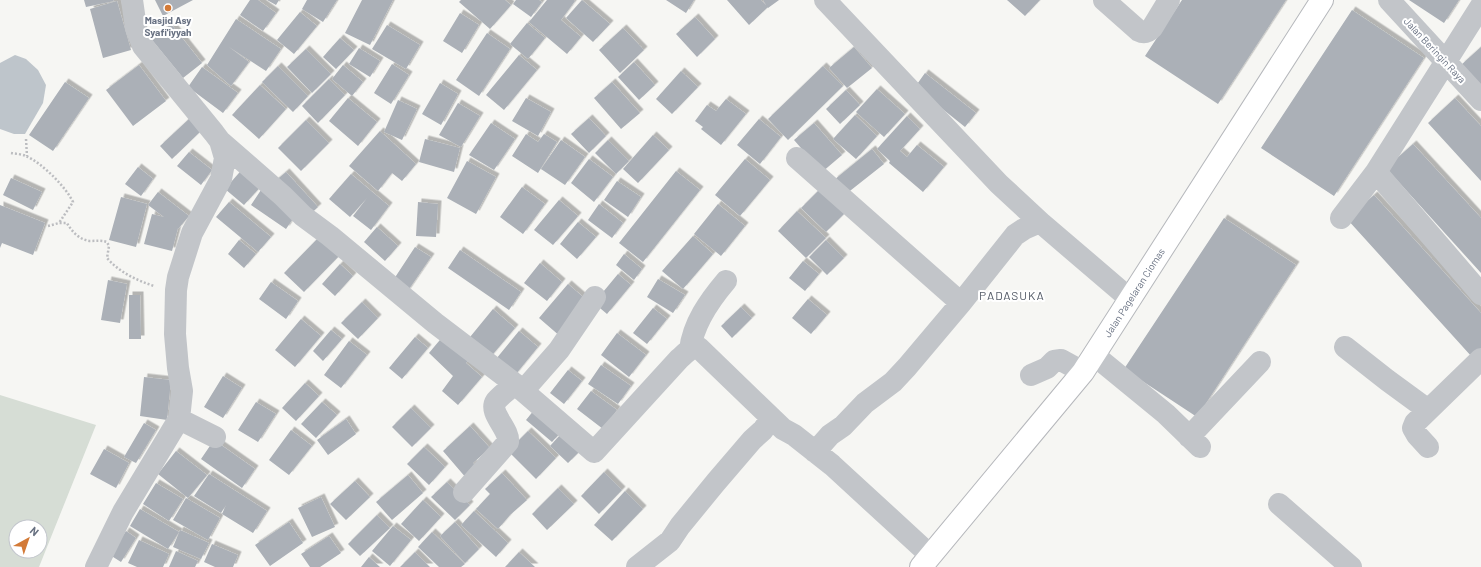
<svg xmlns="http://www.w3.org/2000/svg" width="1481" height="567" font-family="Barlow,sans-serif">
	<defs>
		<filter id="shadow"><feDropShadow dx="3.5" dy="-3.5" stdDeviation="0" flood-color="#0004"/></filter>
	</defs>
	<rect width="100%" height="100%" fill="#f6f6f3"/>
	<path fill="#d6ddd5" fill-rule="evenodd" d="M0,395L96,425L39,567H0ZM16,527H40V551H16Z"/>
	<path fill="#bec5cb" d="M15,55L26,59L38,70L46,85L43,103L25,134H14L0,129V63Z"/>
	<path fill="#abb0b7" filter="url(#shadow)" d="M84,0H113L114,1L86,7Z
		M155,0H193L163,16Z
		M250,0H258L276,13L263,31L240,15Z
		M267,0H279L276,5Z
		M307,0H337L323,22L302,9Z
		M362,0H393L370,45L345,33Z
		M461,0H505L511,5L490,29L459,2Z
		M516,0H539L542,2L531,17L513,4Z
		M547,0H574L575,1L561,20L581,37L567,54L529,22Z
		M582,0L610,24L593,42L566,18Z
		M666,0H694L686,13Z
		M727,0H761L768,7L749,25Z
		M763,0H779L768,8Z
		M1007,0H1040L1025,16Z
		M1182,0H1286L1218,104L1145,56Z
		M1409,0H1459L1444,23Z
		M117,1L131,50L103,58L90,9Z
		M1352,10L1424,58L1334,196L1261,148Z
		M300,12L317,26L294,54L277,40Z
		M460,13L479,25L462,53L443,41Z
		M695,17L715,39L697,57L676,34Z
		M236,19L281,49L266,71L229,47L249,62L231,86L207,65Z
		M527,23L545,38L528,59L510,44Z
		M171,24L202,63L183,78L152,40Z
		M387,25L420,45L406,69L372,49Z
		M623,28L644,50L620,73L599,50Z
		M487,33L510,49L479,96L456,80Z
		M340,38L354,50L336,69L323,57Z
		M854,47L872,68L847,88L829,68Z
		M1481,47V86L1461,65Z
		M359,48L380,61L370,77L349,64Z
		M306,49L331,74L312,93L287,67Z
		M519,55L537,70L504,110L486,95Z
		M634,62L655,85L639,100L618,77Z
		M392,64L409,75L391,104L374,93Z
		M139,65L166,101L133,126L106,90Z
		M343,65L363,82L352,96L332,79Z
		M278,66L308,96L293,112L262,82Z
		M823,66L843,86L788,140L768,119Z
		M202,67L238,93L223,113L188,87Z
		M681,71L698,87L672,114L656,99Z
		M925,73L976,113L965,127L915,87Z
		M329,79L345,95L318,123L302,106Z
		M65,82L89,98L53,151L29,135Z
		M612,82L640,113L621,129L594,98Z
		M440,83L458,94L441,125L422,114Z
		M260,85L286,109L259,139L232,115Z
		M877,89L905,114L884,137L856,112Z
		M846,90L860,105L840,124L826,109Z
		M348,98L377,122L358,146L329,121Z
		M526,98L551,112L538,136L512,121Z
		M1455,98L1481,126V181L1428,123Z
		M726,99L746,114L721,145L701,129L703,127L695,121L707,105L716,111Z
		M398,100L417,109L402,140L384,132Z
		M458,103L480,116L461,147L439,135Z
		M855,115L877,136L856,159L833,139Z
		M907,116L920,129L900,151L907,157L917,145L944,167L923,192L889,163L890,161L877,149Z
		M589,118L606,136L589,153L571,134Z
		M189,119L201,131L172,159L160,146Z
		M759,119L781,137L760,164L737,145Z
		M306,120L329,143L301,171L278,148Z
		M491,123L515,139L494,170L469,155Z
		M814,123L842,155L822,172L794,140Z
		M380,131L416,164L402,181L392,173L378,191L349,166Z
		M526,134L538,142L544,134L557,142L538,173L512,156Z
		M653,135L669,150L638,183L623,169Z
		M425,139L460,148L454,172L419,162Z
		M561,140L585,157L565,185L541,169Z
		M608,140L629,161L616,174L595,153Z
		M1413,144L1481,218V273L1386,168Z
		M872,149L884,164L846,194L834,180Z
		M189,152L212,170L201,185L177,166Z
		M589,159L613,177L594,202L571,183Z
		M745,159L770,180L740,216L715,195Z
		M467,161L496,177L476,214L447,198Z
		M246,165L265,182L244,205L225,189Z
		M138,167L153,179L141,196L125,184Z
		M676,171L700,190L643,262L619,243Z
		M286,172L318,207L306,218L273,183Z
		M351,174L389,206L371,230L353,216L367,198L350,217L329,199Z
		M11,178L42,192L33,210L3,195Z
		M617,181L641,197L628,217L604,200Z
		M823,186L848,210L826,232L801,208Z
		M263,187L298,211L286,229L251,205Z
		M522,187L545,204L523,234L500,217Z
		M158,192L189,216L178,229V228L172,251L144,244L152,214L164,217L148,205Z
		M1374,195L1481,313V349L1472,357L1347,219Z
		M121,197L147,204L136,247L109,240Z
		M559,200L578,216L553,245L534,230Z
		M229,202L271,237L258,252L216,217Z
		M418,202L438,204L436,237L416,236Z
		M599,204L623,223L612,238L588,220Z
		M718,204L745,226L721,256L694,234Z
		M0,205L45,223L33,255L2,243L0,248Z
		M797,211L826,238L806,258L778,231Z
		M1224,218L1296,265L1197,417L1124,369Z
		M578,222L596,237L577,259L560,244Z
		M377,227L398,246L385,261L364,242Z
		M321,235L341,254L304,292L284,273Z
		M693,236L713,254L683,289L662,271Z
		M239,240L256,254L244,268L228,254Z
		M826,240L844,258L827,275L809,257Z
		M415,247L431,257L407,292L392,282Z
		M460,250L521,292L509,310L448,268Z
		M624,254L642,269L634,280L616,265Z
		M803,261L819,274L805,291L789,278Z
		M540,263L562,282L547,301L524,283Z
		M340,264L353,276L335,296L322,284Z
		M618,274L631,285L607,314L594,303Z
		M658,279L685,295L673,313L647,297Z
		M108,280L127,284L120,323L101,320Z
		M271,282L298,301L286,319L259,299Z
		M568,284L590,303L561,337L539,318Z
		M129,295H140L141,339H129Z
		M808,299L827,315L811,334L792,318Z
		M362,302L378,318L358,339L341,323Z
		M741,307L752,318L732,338L721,326Z
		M653,308L667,319L647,344L633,333Z
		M493,309L515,328L488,360L466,342Z
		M301,319L321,336L295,367L275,350Z
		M331,330L342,339L323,361L313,351Z
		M519,331L538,347L511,380L492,364Z
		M617,333L646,355L629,377L601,355Z
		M445,334L471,357L466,363L482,377L458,405L442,391L453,376L429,353Z
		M415,337L428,348L402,379L389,368Z
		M349,341L367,355L341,388L324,375Z
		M601,365L631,386L618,404L588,384Z
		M568,370L582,381L564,404L550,393Z
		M223,376L242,388L223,418L204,407Z
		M144,377L171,380L167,420L140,416Z
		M305,383L319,396L296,421L282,408Z
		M591,391L617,410L603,429L577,409Z
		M256,402L276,414L258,442L238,430Z
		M322,402L337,415L316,438L301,424Z
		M411,408L431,428L412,447L392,427Z
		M535,409L561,432L552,442L526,420Z
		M346,419L356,434L328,455L317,440Z
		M144,423L156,430L136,463L124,457Z
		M470,426L490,448L473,463L479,468L467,479L443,451Z
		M291,430L312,446L289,475L269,460Z
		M528,431L556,458L536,479L508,451Z
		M562,433L581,450L568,463L550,446Z
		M214,440L255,469L242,488L201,459Z
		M424,447L445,467L429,485L407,464Z
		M104,449L129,463L116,488L90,474Z
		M176,451L207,475L188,498L158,474Z
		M604,472L622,490L599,514L581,496Z
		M502,473L527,500L510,515L498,529L476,509L490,494L485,489Z
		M209,474L267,511L253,533L222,514L226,505L221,513L194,496Z
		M408,475L423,493L392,520L376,502Z
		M355,481L370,497L346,520L330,504Z
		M447,482L470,505L455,520L431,497Z
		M156,483L183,499L169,521L143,504Z
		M558,488L574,504L547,530L532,514Z
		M625,491L643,509L612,541L594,525Z
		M321,497L335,527L312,537L298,508Z
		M186,498L220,518L208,540L173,520Z
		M423,500L441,517L419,541L401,524Z
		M140,509L179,532L168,549L130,526Z
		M474,511L508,543L496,557L461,525Z
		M377,515L390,528L360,556L348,544Z
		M289,522L303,543L270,566L255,545Z
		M455,522L479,549L465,563L440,536Z
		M393,526L411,540L390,566L372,551Z
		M180,530L209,543L201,559L173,547Z
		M126,531L136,538L121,562L110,555Z
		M432,532L465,564L461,567H439L418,547Z
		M329,536L341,553L320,567H310L301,554Z
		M139,540L169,554L163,567H137L128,563Z
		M212,544L238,555L233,567H215L204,562Z
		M176,551L198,561L195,567H169Z
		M415,552L430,567H400Z
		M519,552L535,567H505Z
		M369,557L380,567H361Z"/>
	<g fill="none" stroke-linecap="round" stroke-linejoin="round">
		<defs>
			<g id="major">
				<path id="s1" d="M921,567L1083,372L1322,0"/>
			</g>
		</defs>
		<use href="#major" stroke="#b6b8bc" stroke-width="24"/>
		<path stroke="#bcbdc0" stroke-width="2.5" stroke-dasharray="2 2" stroke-linecap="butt" d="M26,139L27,156
			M11,153C16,154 22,154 26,156C42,163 66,187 73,202L59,223
			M48,226L59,223H67C72,232 80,240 90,241C96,241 101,240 107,242L109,246L107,258C119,272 136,280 154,286"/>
		<path stroke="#c2c5c9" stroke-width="22" d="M825,0L999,184L1040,222L1130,299
			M1104,0L1139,31C1145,34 1148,32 1152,28L1169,0
			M1389,0L1481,100
			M220,141L283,196L303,216L330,236L435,323L515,384L594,452L679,359C685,354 691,346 699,348L783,429L794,435L832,465L930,555
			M797,158L961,303
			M1376,172L1481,294
			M1341,218L1376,172L1481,6
			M1345,347L1387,380L1428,410
			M690,350C693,324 709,301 726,281
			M1094,355L1166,414L1200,447
			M1031,375L1047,368L1054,361L1061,360L1083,372
			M523,391L559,350L595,297
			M179,419L215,437
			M1189,437L1260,362
			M1428,447L1417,435L1413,428L1415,423L1481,359
			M815,452L830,435L843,426L865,403L893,382L907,367L961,303L1015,235L1024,229L1040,222
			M464,492L508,442C510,429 488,413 496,401C501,395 509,389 515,384
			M1279,504L1351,567
			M96,567L123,512L179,419L182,391L178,368L175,334L176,290L178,277L192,233L221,179L225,158L220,141L214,133L143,46L136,28L132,0
			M637,567L670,541L680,526L716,482L752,440L763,430L771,418"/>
		<use href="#major" stroke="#fff" stroke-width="22"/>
	</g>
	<circle fill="#d37a37" stroke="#fff" stroke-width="1.5" cx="168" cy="8" r="4"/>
	<g text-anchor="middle" stroke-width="4" stroke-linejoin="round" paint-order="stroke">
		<g font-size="10" font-weight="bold" fill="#687182" stroke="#fff">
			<text x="168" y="24">Masjid Asy<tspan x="168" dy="12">Syafi'iyyah</tspan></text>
		</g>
		<g font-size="10" fill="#687182" stroke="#fff">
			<text transform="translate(1435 50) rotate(47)" y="4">Jalan Beringin Raya</text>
			<text dy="4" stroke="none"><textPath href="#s1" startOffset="348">Jalan Pagelaran Ciomas</textPath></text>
		</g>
		<g font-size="12" letter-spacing="1" fill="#555c68" stroke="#fff">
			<text x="1012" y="300">PADASUKA</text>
		</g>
	</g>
	<g transform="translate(28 539) rotate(40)"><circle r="19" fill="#ffffff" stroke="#c3c6cd"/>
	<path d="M0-3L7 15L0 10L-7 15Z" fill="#d37a37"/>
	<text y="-6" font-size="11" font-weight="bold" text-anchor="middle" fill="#687182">N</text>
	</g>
</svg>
